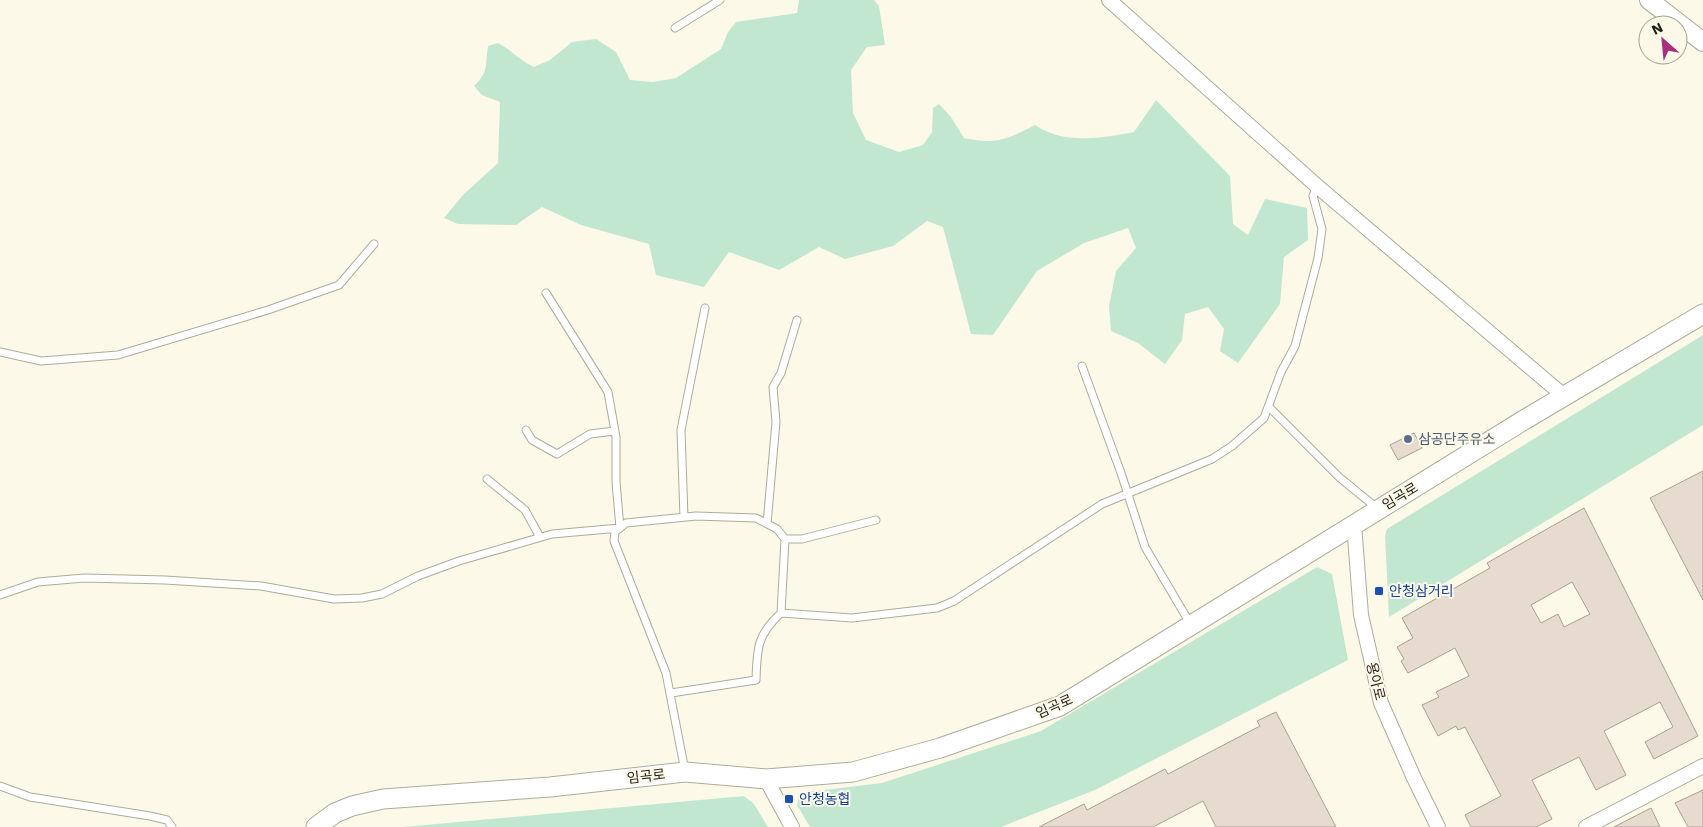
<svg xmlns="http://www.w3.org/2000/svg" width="1703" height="827" font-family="'Work Sans','Noto Sans KR',sans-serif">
	<rect width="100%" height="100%" fill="#fcf9e8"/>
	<path fill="#c2e7d0" d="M799,0H874L879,6L885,45L867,47L851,70L853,113L866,140L899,152L923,145L932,132L933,108L939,104L951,117L964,138C995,145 1008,139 1035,125C1064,145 1102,138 1134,132L1156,100L1230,176L1233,224L1248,235L1265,199L1307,208L1308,240L1284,257L1280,304L1238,363L1220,351L1224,329L1208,307L1185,314L1182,340L1165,364L1138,343L1111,331L1109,306L1116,271L1136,248L1128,228L1084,243L1037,271L993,335L971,334L943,227L927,221L893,246L845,259L819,247L779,270L729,252L704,287L656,275L649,244L581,225L542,207L516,225L458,224L444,218L463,195L498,163L500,102L482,95L474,86C489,72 485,65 488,46L498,43C513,51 517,59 534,67L550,60L572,42L596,39L616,52L630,80L653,82L676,78L721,49L728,32L736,22L797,13Z
		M1703,335V425L1389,617L1385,536L1387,529Z
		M1317,567L1332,574L1348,660L1095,790L1001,827H810L797,805L799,797L808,792L882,783L1041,731Z
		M744,796L754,804L768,827H403Z"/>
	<path fill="#e7dace" stroke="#ab9f93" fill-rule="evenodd" d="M1414,433L1422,448L1398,460L1390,445Z
		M1703,471V600L1650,498Z
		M1584,508L1698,736L1654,759L1645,742L1673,727L1660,702L1604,731L1626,775L1596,790L1579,757L1532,780L1552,819L1536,827H1471L1465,815L1501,796L1465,727L1458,730L1456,726L1438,736L1422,705L1439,697L1436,692L1469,676L1455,648L1408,673L1401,661L1404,659L1397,647L1413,638L1402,618L1490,568L1487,563ZM1572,582L1590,614L1564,627L1558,614L1541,623L1531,605Z
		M1276,712L1336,827H1216L1203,801L1153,827H1039L1084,804L1087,810L1165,769L1168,774L1260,726L1257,721Z
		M1703,790V827H1688L1675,803Z
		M1651,808L1660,827H1614Z"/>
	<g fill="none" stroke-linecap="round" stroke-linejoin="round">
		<defs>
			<path id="service" d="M675,28L720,0
				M0,352L41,361L118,355L268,310L339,285L374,244
				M1082,366L1121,473L1145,547L1191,625
				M1269,407L1339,477L1378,509
				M526,430L532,440L557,454L590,434L615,431
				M487,479L525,510L540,537
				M684,517L681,430L705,308
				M767,524L776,422L773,387L781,373L797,320
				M0,595L38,582L84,578L165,580L261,586L334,599L362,598L382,594L418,576L459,561L552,534L620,528L616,482V437L608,392L546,293
				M781,613L785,539
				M671,693L756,680C757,648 757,635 781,613L852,618L937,608L954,601L1102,504L1212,459L1232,446L1264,418L1281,372L1295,346L1318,258L1322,229L1313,196L1317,186
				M685,771L666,673L614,541L615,532L626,523L696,516L756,518L777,529L785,539H802L876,520
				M0,786L30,797L150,816L167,820L172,827"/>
			<path id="minor" d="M1109,0L1317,186L1564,396
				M1354,524L1361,615L1381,703L1414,778L1438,827
				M766,779L792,827
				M1586,827L1703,766"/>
			<path id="tertiary" d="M1649,0L1703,42"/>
			<path id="secondary" d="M316,827L335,813L352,806L383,799L550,787L685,772L766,779L853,772L940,748L1060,706L1524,420L1703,314"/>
		</defs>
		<use href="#service" stroke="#aeab9c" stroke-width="9"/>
		<use href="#minor" stroke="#aeab9c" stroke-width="16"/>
		<use href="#tertiary" stroke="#aeab9c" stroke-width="20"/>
		<use href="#secondary" stroke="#aeab9c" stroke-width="21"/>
		<use href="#service" stroke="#fff" stroke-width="7"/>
		<use href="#minor" stroke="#fff" stroke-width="14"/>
		<use href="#tertiary" stroke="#fff" stroke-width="18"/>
		<use href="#secondary" stroke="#fff" stroke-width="19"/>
	</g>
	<circle fill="#5c6f8a" stroke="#fcf9e8" stroke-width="2" cx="1408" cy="439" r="5"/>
	<g fill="#1a4fb4" stroke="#fcf9e8" stroke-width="2">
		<rect x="1374" y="586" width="10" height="10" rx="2.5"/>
		<rect x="784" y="794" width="10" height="10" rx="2.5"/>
	</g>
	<g text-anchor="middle" stroke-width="4" stroke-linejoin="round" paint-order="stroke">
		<g font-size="14" fill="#4e5e75" stroke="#fcf9e8" text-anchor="start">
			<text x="1418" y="444">삼공단주유소</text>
		</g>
		<g font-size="14" fill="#201e19" stroke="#fcf9e8">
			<text transform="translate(1400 496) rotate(-31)" y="5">임곡로</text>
			<text transform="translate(1376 681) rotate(76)" y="5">용아로</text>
			<text transform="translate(1054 706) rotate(-24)" y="5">임곡로</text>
			<text transform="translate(646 776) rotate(-7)" y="5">임곡로</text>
		</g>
		<g font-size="14" fill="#164399" stroke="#fcf9e8" text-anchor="start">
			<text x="1389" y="596">안청삼거리</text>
			<text x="799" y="804">안청농협</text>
		</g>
	</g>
	<g transform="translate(1663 40) rotate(333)"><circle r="24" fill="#fcf9e8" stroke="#a4a195"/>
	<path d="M0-4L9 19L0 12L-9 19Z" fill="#ab2d7d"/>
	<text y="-8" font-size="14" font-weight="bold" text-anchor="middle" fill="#201e19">N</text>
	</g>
</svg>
